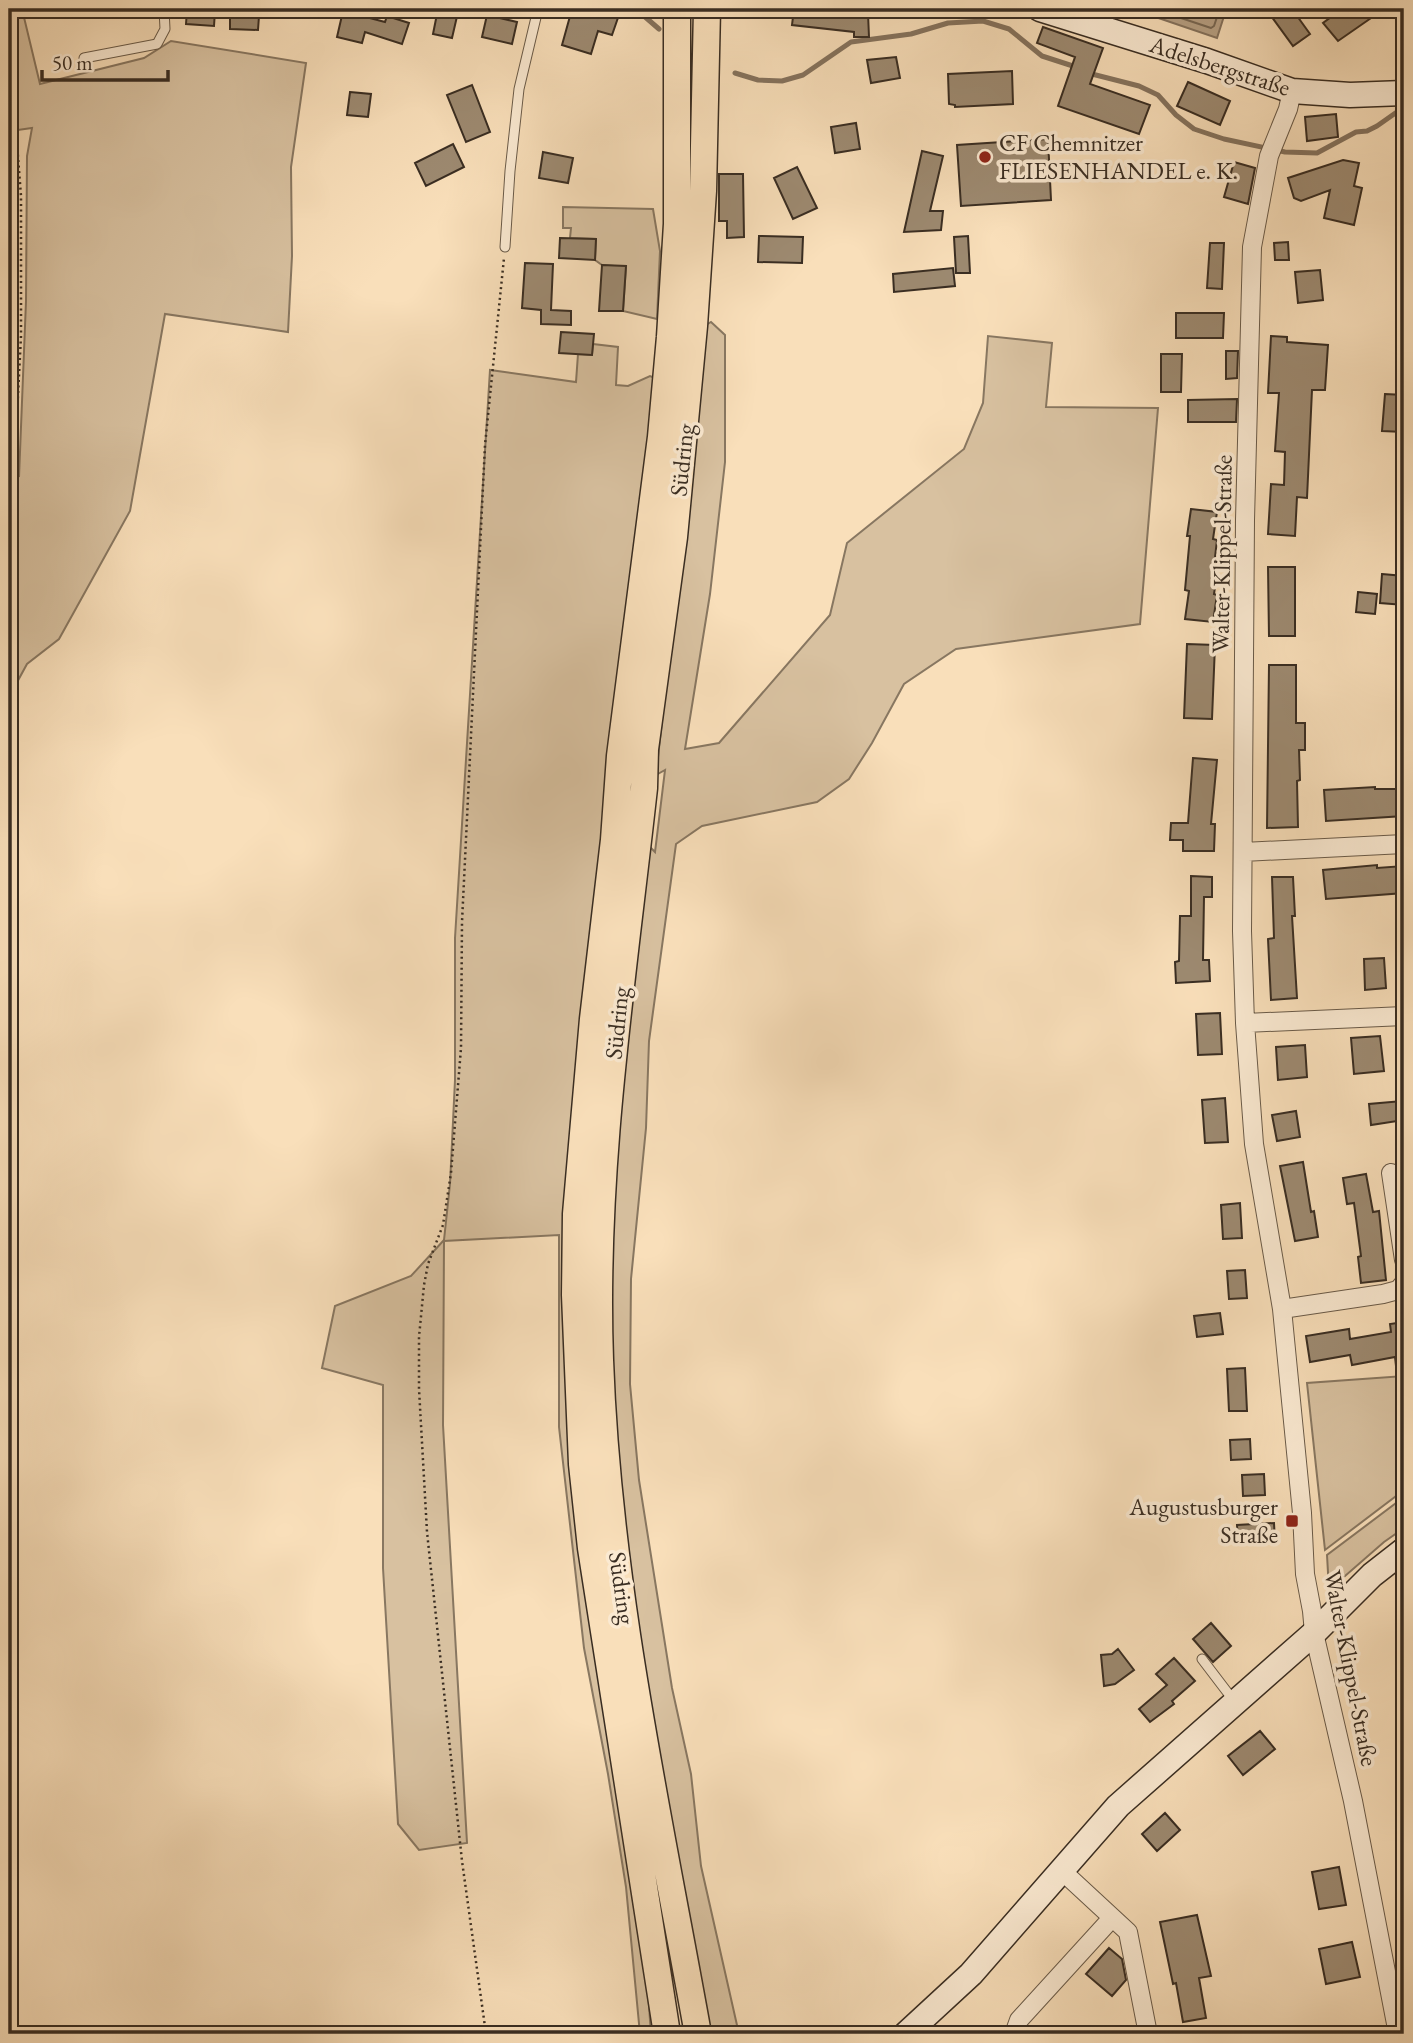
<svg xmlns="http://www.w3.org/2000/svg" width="1413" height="2043" font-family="'EB Garamond',serif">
	<rect width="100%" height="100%" fill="#f9dfba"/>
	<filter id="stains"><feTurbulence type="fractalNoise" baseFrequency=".00286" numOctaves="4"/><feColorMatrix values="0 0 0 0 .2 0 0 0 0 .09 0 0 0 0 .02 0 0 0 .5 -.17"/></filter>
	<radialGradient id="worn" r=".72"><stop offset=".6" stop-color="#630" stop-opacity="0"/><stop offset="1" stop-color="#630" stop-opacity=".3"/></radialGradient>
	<path fill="#d8c1a0" stroke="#887761" stroke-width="2" d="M9,9H22L40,84L144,58L171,41L306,63L291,167L292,256L288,332L165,314L130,511L59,639L27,664L9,697V151C25,183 14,216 13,251C11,300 15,349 14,397C14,424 8,452 19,477L26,301L27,156L32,128L11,131L9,127Z
		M563,207L653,209L660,251L657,319L623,311L626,267L602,265L595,260L596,239L570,238L571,228H563Z
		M711,322L725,335V462L710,594L685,749L719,743L830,615L847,543L964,449L983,403L988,336L1052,343L1046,407L1158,408L1140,624L956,649L904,684L872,743L849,779L817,802L702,826L676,844L649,1041L646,1128L631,1279L630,1384L639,1480L672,1688L691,1774L701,1866L739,2034H710L660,1774L618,1484L608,1288L622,1071L648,845L655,852L665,770L656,775L706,325Z
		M593,344L618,347L616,385L628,386L650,376L655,378L581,1044L651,2034H640L626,1887L608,1774L584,1648L559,1427V1235L444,1241L443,1425L467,1843L419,1850L398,1824L383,1568V1385L322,1368L335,1306L411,1276L444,1240L450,1184L455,1080V938L490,370L576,382L578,354L592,355Z
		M1404,1376V1490L1325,1550L1307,1383Z
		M1404,1497V1528L1384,1542L1329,1590L1327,1555Z"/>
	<path fill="#b8a286" stroke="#85735e" stroke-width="2" d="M1132,9H1219L1225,13L1217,38Z"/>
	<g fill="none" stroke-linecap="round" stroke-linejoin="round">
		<path stroke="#786854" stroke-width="2" d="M1154,9L1211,28L1214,26L1217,17L1216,9"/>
		<path stroke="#85735e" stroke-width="5" d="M642,9L644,16L659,29
			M735,73L758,80L782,81L803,75L851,42L911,34L948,23L983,21L1009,29L1042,56L1076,67
			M1088,73L1139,86L1158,95L1176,115L1194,129L1224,139L1285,152L1317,153L1356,132L1367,131L1377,126L1404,107"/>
	</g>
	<path fill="#9d8a71" stroke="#392d22" stroke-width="2" d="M438,9L458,12L452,38L433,34Z
		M572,9H621L612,35L598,31L591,54L562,45Z
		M794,9H834L833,15L868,13L869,37H854V32L792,25Z
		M1266,9H1292L1310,34L1293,46Z
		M1342,9H1384L1338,41L1323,23Z
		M187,10L215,11L214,26L186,24Z
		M343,11L385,22L387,16L409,23L402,44L365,32L362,43L337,37Z
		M230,15L259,16L258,30L230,29Z
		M487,15L517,22L512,44L482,37Z
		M1043,27L1103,48L1090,84L1150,105L1139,134L1058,106L1075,57L1037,43Z
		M896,57L900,78L871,83L867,60Z
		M1012,71L1013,104L955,107V105L949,104L948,74Z
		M1188,82L1230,101L1220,125L1177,106Z
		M472,85L490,132L466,142L447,95Z
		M350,92L371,94L368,117L347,115Z
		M1336,114L1338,137L1307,141L1305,117Z
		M856,123L860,149L835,153L831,127Z
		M1048,139L1051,200L961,206L957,145Z
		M453,144L464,167L426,186L415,163Z
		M922,151L943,156L930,211H943L941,230L904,232Z
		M543,152L573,158L568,183L539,178Z
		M1343,160L1359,163L1354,186L1362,188L1354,225L1324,218L1330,190L1301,201L1294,198L1288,178Z
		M1234,162L1255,168L1248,204L1224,197Z
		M797,167L817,208L793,219L774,178Z
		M719,174H743L744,237L727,238V221H719Z
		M759,236L803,237L802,263L758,262Z
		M968,236L970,273H956L954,237Z
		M560,238L596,239L595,260L559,258Z
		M1288,242L1289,260H1275L1274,243Z
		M1210,243H1224L1222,289L1207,288Z
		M525,263L553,264L551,310L571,311V325L541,324V310L522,308Z
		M602,265L626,266L623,311H599Z
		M953,268L955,286L894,292L893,274Z
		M1320,270L1323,300L1298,303L1295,272Z
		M1176,313H1224L1223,338H1176Z
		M561,332L594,334L592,355L559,353Z
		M1271,336L1287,337V342L1328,345L1325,390H1312L1307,498L1297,497L1295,536L1268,534L1271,484L1284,485L1285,452L1275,451L1279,393H1268Z
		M1226,351H1238L1237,378L1226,379Z
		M1161,354H1182L1181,392H1161Z
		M1385,394L1404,395V432L1382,431Z
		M1237,399L1236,422H1188V400Z
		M1191,509L1217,512L1213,539L1217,540L1214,566L1218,567L1214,594L1217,595L1213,622L1185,619L1189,591L1185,590L1190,536H1187Z
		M1268,567H1295V636H1269Z
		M1382,574L1404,576V605L1380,603Z
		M1358,592L1377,594L1375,614L1356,612Z
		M1187,644L1215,645L1212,719L1184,718Z
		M1269,665H1296V723H1305V750H1299L1300,780L1297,781L1298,827L1267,828Z
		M1193,758L1217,760L1211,824H1215L1214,851H1183V840H1170L1171,823H1188Z
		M1375,787V789H1404V816L1326,821L1324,790Z
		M1377,865V868L1404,866V893L1326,899L1323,870Z
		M1191,876L1212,877V897H1204L1203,960H1209L1210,981L1176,983L1175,962L1179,961L1180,916H1191Z
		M1272,877H1293L1295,916H1292L1297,998L1271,1000L1268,939L1274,938Z
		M1384,958L1386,988L1365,990L1364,959Z
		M1220,1013L1222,1054L1198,1055L1196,1014Z
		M1380,1036L1384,1071L1354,1074L1351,1038Z
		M1305,1045L1307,1077L1278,1080L1276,1047Z
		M1225,1098L1228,1142L1205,1143L1202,1100Z
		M1402,1101L1404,1120L1371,1125L1369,1104Z
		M1296,1111L1300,1137L1277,1141L1272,1115Z
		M1303,1162L1311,1212L1314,1211L1318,1237L1295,1241L1280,1166Z
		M1366,1174L1373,1212L1379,1211L1386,1280L1361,1283L1358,1257L1361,1256L1354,1203L1347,1204L1343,1178Z
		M1240,1203L1242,1238L1223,1239L1221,1205Z
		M1245,1270L1247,1298L1229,1299L1227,1271Z
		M1220,1313L1223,1334L1197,1337L1194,1316Z
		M1404,1322V1366H1396L1395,1357L1352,1365L1350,1355L1310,1362L1306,1336L1349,1329L1350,1339L1391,1332L1390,1324Z
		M1245,1368L1247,1411H1229L1227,1369Z
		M1250,1439L1251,1459L1231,1460L1230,1440Z
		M1264,1474L1265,1495L1243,1496L1242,1475Z
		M1274,1523L1275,1542L1238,1544L1237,1525Z
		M1211,1623L1231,1646L1213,1662L1193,1639Z
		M1118,1649L1134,1670L1115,1684L1104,1686L1101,1655L1112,1654Z
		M1174,1658L1195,1681L1172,1701L1174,1704L1150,1722L1139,1709L1167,1685L1156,1674Z
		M1260,1731L1275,1749L1243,1775L1228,1756Z
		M1165,1813L1180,1830L1157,1851L1142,1834Z
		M1339,1867L1346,1905L1319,1909L1312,1872Z
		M1197,1915L1211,1976L1199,1978L1206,2018L1183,2022L1176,1983L1173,1984L1160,1922Z
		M1352,1942L1360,1977L1326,1984L1319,1949Z
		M1109,1948L1122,1959L1126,1980L1112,1996L1086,1974Z"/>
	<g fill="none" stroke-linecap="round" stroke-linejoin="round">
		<defs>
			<path id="lane" d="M84,58L157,44L165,29L164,9
				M505,247L510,171L519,89L538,9
				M1202,1659L1234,1701"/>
			<path id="street" d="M1292,91L1288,109L1269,156L1252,247L1245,520L1242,931L1245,1023L1254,1144L1282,1309L1302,1513L1305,1574L1312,1611L1314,1633L1353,1801L1398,2034
				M1243,852L1404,844
				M1245,1023L1404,1016
				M1391,1173L1404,1260
				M1282,1309L1383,1294L1398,1290L1404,1283
				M1061,1870L1128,1932L1148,2034
				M1014,2034L1019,2020L1112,1918"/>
			<path id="secondary" d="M1040,9L1207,61L1292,91L1350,95L1404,93
				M906,2034L971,1974L1118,1806L1314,1633L1372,1575L1404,1550"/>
			<path id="primary" d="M667,2034L591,1548L582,1464L575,1295L576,1214L593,1019L614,840L620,756L661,437L670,337L677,224V9
				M698,2034C658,1811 608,1587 600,1360C593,1168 623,978 644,788L645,749L674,537L694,326L703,191L707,9"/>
		</defs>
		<use href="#lane" stroke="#695a48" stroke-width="11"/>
		<use href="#street" stroke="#695a48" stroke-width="20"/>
		<use href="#secondary" stroke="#392d22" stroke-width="27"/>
		<use href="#primary" stroke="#392d22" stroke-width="29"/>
		<path stroke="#392d22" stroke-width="2.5" stroke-dasharray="2 3.5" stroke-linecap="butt" d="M11,9L17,144
			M9,136L17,144L21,196V336L9,572V675
			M486,2034L462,1861L427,1532L419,1389V1337L424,1285L428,1264L443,1225L451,1173L461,1048L462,922L485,445L504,258"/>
		<use href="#lane" stroke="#fbead2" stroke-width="9"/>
		<use href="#street" stroke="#fbead2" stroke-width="18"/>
		<use href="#secondary" stroke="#fbead2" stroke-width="24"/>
		<use href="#primary" stroke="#f9dfba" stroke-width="26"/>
	</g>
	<g fill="#8f2418" stroke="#fbead2" stroke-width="2.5">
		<circle cx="985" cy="157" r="7"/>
		<rect x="1285" y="1514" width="14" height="14" rx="3.5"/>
	</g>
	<g text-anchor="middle" stroke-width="7" stroke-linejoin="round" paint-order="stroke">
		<g font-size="24" fill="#392d22" stroke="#fbead2">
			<text transform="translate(1220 66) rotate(18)" y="8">Adelsbergstraße</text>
			<text transform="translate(682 460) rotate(-84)" y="8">Südring</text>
			<text transform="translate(1222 554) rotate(-89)" y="8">Walter-Klippel-Straße</text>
			<text transform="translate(617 1023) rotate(-84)" y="8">Südring</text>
			<text transform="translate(622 1588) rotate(82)" y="8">Südring</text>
			<text transform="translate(1351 1668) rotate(79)" y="8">Walter-Klippel-Straße</text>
		</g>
		<g font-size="24" fill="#392d22" stroke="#fbead2" text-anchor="start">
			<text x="999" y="151">CF Chemnitzer<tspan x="999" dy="28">FLIESENHANDEL e. K.</tspan></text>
			<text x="1278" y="1515" text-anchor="end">Augustusburger<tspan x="1278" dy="28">Straße</tspan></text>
		</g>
	</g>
	<rect width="1413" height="2043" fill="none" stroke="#f9dfba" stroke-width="35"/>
	<rect x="10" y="10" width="1392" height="2022" fill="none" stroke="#392d22" stroke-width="3.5"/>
	<rect x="18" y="18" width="1378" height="2008" fill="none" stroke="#392d22" stroke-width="2"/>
	<path d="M42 70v10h126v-10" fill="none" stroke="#392d22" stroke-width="3.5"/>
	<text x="52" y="70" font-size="21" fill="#392d22" stroke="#fbead2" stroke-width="5" paint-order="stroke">50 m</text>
	<rect width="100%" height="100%" filter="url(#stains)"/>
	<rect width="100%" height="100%" fill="url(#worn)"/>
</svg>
